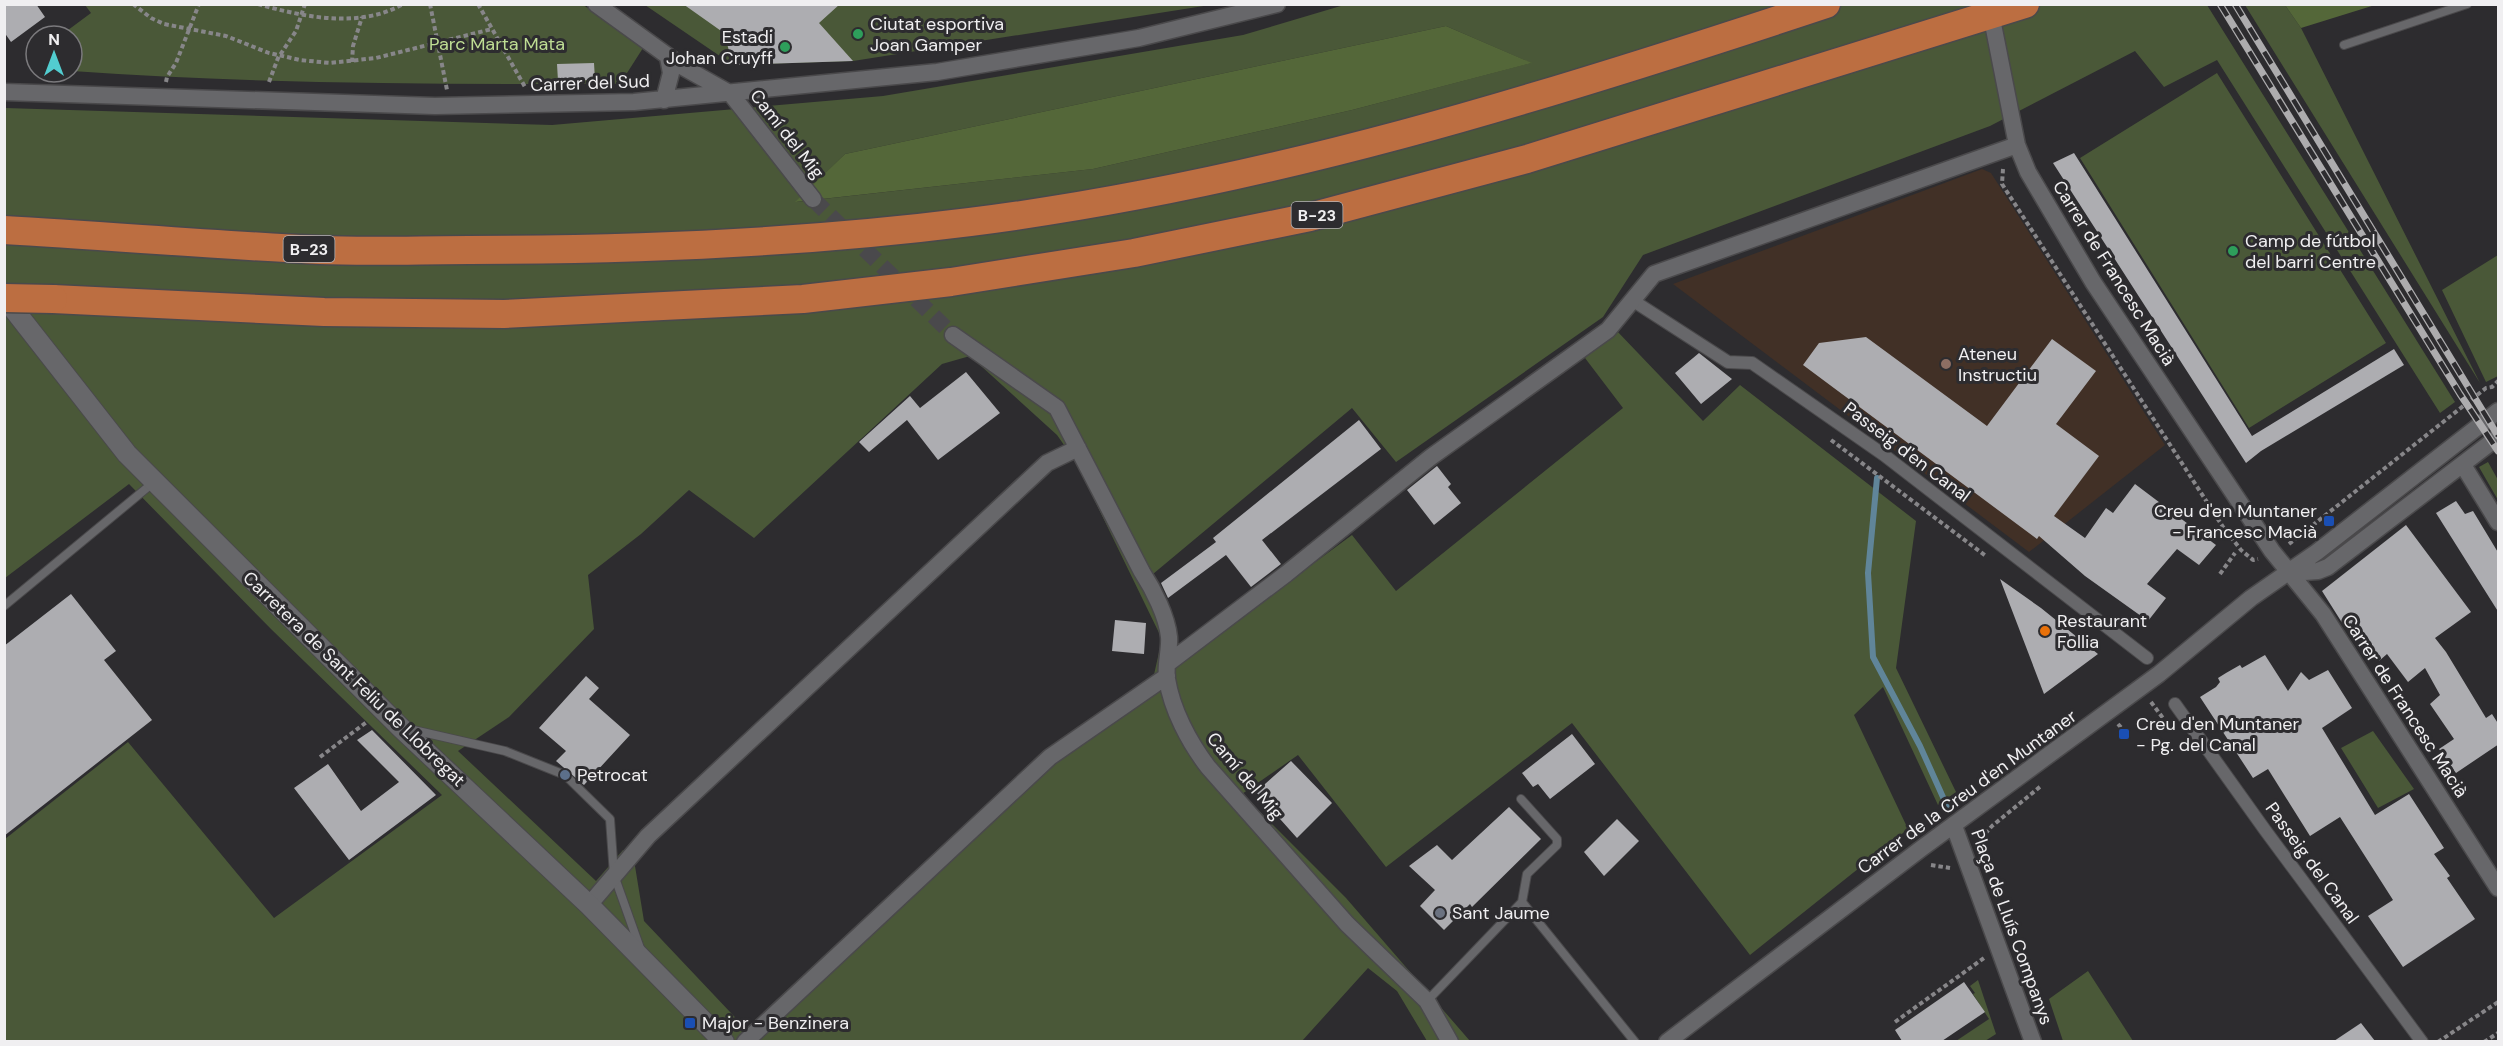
<svg xmlns="http://www.w3.org/2000/svg" width="2503" height="1046" font-family="'DM Sans',sans-serif">
	<rect width="100%" height="100%" fill="#2d2c2f"/>
	<path fill="#413026" d="M1982,169L1991,173L2165,445L2029,552L1673,284Z"/>
	<path fill="#4a5838" fill-rule="evenodd" d="M582,4L643,48L620,84C437,84 254,84 72,71V36H60L91,13L85,5Z
		M645,5H1210L853,61L733,65Z
		M1344,5H2207L2455,402L2440,413L2217,60L2164,87L2135,51L1990,126L1643,255L1603,317L1396,462L1352,408L1153,574L1184,659L1352,535L1396,591L1623,408L1585,358L1616,330L1703,421L1740,385L1916,521L1896,668L1956,792L1938,805L1883,687L1854,715L1908,829L1750,955L1572,723L1386,867L1298,755L1242,794L1346,898L1470,1041H1427L1397,991L1368,968L1302,1041H5V839L128,742L274,918L442,795L271,629L129,484L5,578V108L552,125L883,96L1243,35ZM1446,26L1531,63L1352,110L1093,169L796,202L845,154ZM970,356L1057,435L1076,462L1162,639L1153,679L1053,748L748,1031L644,921L634,860L623,850L596,881L458,751L509,717L594,629L588,575L641,534L689,490L754,538L942,364Z
		M2245,5H2285L2301,28L2480,383Z
		M2217,73L2386,343L2249,428L2080,158Z
		M2498,255V376L2486,382L2442,290Z
		M2488,462L2498,480V500L2479,467Z
		M2373,731L2414,789L2378,808L2341,748Z
		M2088,971L2133,1041H2063L2049,999Z
		M1978,980L1996,1034L1985,1041H1956L1989,1019L1973,994L1975,993L1970,986Z"/>
	<path fill="#546739" d="M2285,5H2375L2301,28Z
		M1446,26L1532,63L1352,110L1093,169L795,202L845,154Z"/>
	<g fill="none" stroke-linecap="round" stroke-linejoin="round">
		<path stroke="#608599" stroke-width="6" d="M1877,478L1868,573L1873,657L1920,746L1947,806"/>
	</g>
	<path fill="#adadb1" d="M4,4H36L45,17L11,42L4,32Z
		M683,4H840L819,23L853,61L733,65L724,33Z
		M594,63L595,80L558,81L557,64Z
		M2074,153L2252,436L2394,349L2404,365L2261,451L2246,463L2053,163Z
		M1866,337L1987,426L2052,339L2096,371L2056,424L2099,456L2054,516L2085,538L2106,508L2113,513L2135,484L2216,545L2199,565L2177,549L2147,584L2166,598L2148,621L2085,576L2039,536L2037,539L1803,365L1819,343Z
		M1699,353L1732,379L1701,404L1675,373Z
		M966,372L1000,413L938,460L907,420L869,452L859,442L910,396L920,408Z
		M1359,420L1381,449L1262,540L1281,564L1251,587L1226,555L1168,598L1161,583L1216,542L1213,538Z
		M1437,466L1451,484L1448,487L1461,503L1434,525L1407,490Z
		M2456,501L2465,514L2473,511L2499,554V613L2436,513Z
		M2406,525L2471,612L2435,638L2446,652L2486,718L2492,714L2499,725V744L2456,773L2439,749L2454,739L2430,704L2440,695L2425,668L2408,682L2387,654L2379,661L2354,622L2346,629L2322,591Z
		M2000,579L2041,608L2098,654L2044,694Z
		M71,594L116,651L104,660L152,720L4,836V646Z
		M1115,620L1146,623L1144,654L1112,651Z
		M2265,655L2288,691L2301,672L2309,680L2328,670L2352,708L2322,728L2375,815L2409,794L2444,848L2434,854L2450,876L2447,878L2475,919L2403,967L2368,916L2393,900L2340,817L2310,836L2268,769L2253,778L2200,697L2216,687L2220,682L2218,678L2226,673L2240,665L2242,668Z
		M586,676L599,688L589,699L630,735L584,785L556,761L566,751L539,728Z
		M372,730L436,795L349,860L294,788L328,764L361,811L399,782L357,740Z
		M1572,734L1595,764L1550,799L1538,784L1533,787L1522,773Z
		M1291,761L1332,803L1297,838L1256,792Z
		M1509,807L1541,839L1472,907L1470,904L1444,930L1420,906L1435,890L1409,866L1437,845L1452,860Z
		M1617,819L1639,841L1604,876L1584,852Z
		M1964,982L1985,1012L1942,1041H1902L1895,1030Z
		M2361,1023L2375,1041H2334Z"/>
	<g fill="none" stroke-linecap="round" stroke-linejoin="round">
		<path stroke="#4a494c" stroke-width="16" stroke-dasharray="16 8" stroke-linecap="butt" d="M813,199L953,335"/>
		<defs>
			<path id="service" d="M2344,45L2467,4
				M4,606L154,482
				M409,729L505,751L565,775L610,819L614,875L640,948
				M1522,902L1635,1042
				M1427,1001L1522,902L1527,874L1557,845V839L1521,799"/>
			<path id="pedestrian" d="M1632,300L1728,362L1752,363L1884,455L2147,658
				M2175,704L2265,830L2422,1042"/>
			<path id="minor" d="M596,4L683,67L731,94L813,199
				M1993,24L2017,145L2028,172L2093,282L2272,551L2323,614L2498,888
				M4,92L435,106L634,102L937,72L1139,38L1277,4
				M664,100L671,73L668,57
				M953,335L1057,408L1142,572C1153,589 1167,616 1169,637C1170,650 1165,665 1167,679C1172,710 1189,742 1208,767L1347,924L1427,1001L1450,1042
				M2463,465L2498,522
				M2290,573L2318,571L2328,567L2498,437
				M1167,664L1286,574L1431,457L1608,330L1654,274L2017,145
				M1954,826L2033,1042
				M589,905L648,836L1047,463L1078,448
				M745,1042L1050,757L1167,676
				M1667,1042L1922,848L2159,674L2251,598L2317,552L2498,411"/>
			<path id="tertiary" d="M4,297L127,454L400,727L589,905L724,1042"/>
			<path id="motorway" d="M4,230C110,236 215,245 320,250C370,252 420,250 469,250C636,250 804,243 970,222C1264,185 1546,97 1826,4
				M53,299L324,312L504,314L803,299L951,282L1134,253L1310,217L1527,159L2025,4"/>
		</defs>
		<use href="#service" stroke="#4a494b" stroke-width="10"/>
		<use href="#pedestrian" stroke="#4a494b" stroke-width="14"/>
		<use href="#minor" stroke="#4a494b" stroke-width="19"/>
		<use href="#tertiary" stroke="#4a494b" stroke-width="22"/>
		<use href="#motorway" stroke="#4a494b" stroke-width="31"/>
		<path stroke="#878689" stroke-width="4" stroke-dasharray="4.5 3" stroke-linecap="butt" d="M133,4L151,18L164,24L226,36L269,53L300,60L330,63L376,58L492,29
			M258,4C303,17 360,29 403,4
			M430,4L447,90
			M478,4L525,87
			M352,62L353,46L362,17
			M166,82L167,77L176,63L199,4
			M269,82L278,58L296,31L305,4
			M2003,169L2002,184L2223,527L2241,550L2253,560L2258,559
			M1831,440L1986,556
			M2289,544L2486,388L2492,387L2498,381
			M2220,574L2235,553
			M2151,702L2168,725
			M2118,724L2125,732
			M320,757L368,721
			M1981,848L1985,834L1992,826L2041,786
			M1931,865L1950,868
			M1895,1022L1984,958
			M2438,1042L2498,1002
			M2484,1042L2498,1033"/>
		<use href="#service" stroke="#67676a" stroke-width="8"/>
		<use href="#pedestrian" stroke="#67676a" stroke-width="12"/>
		<use href="#minor" stroke="#67676a" stroke-width="16"/>
		<use href="#tertiary" stroke="#67676a" stroke-width="20"/>
		<use href="#motorway" stroke="#bc6e41" stroke-width="28"/>
		<defs>
			<path id="rail" d="M2220,4L2460,394L2498,451
				M2235,4L2498,436"/>
		</defs>
		<use href="#rail" stroke="#adacae" stroke-width="7"/>
		<use href="#rail" stroke="#2d2c2f" stroke-width="4.5" stroke-dasharray="14" stroke-linecap="butt"/>
		<defs>
			<path id="motorway-bridge" d="M4,298L53,299"/>
		</defs>
		<use href="#motorway-bridge" stroke="#4a494b" stroke-width="31" stroke-linecap="butt"/>
		<use href="#motorway-bridge" stroke="#bc6e41" stroke-width="28"/>
	</g>
	<g fill="#2e9e5b" stroke="#2d2c2f" stroke-width="2">
		<circle cx="858" cy="34" r="6"/>
		<circle cx="785" cy="47" r="6"/>
		<circle cx="2233" cy="251" r="6"/>
	</g>
	<circle fill="#8d6e63" stroke="#2d2c2f" stroke-width="2" cx="1946" cy="364" r="6"/>
	<g fill="#1a4fb4" stroke="#2d2c2f" stroke-width="2">
		<rect x="2323" y="515" width="12" height="12" rx="3"/>
		<rect x="2118" y="728" width="12" height="12" rx="3"/>
		<rect x="684" y="1017" width="12" height="12" rx="3"/>
	</g>
	<circle fill="#e8710a" stroke="#2d2c2f" stroke-width="2" cx="2045" cy="631" r="6"/>
	<circle fill="#5c6f8a" stroke="#2d2c2f" stroke-width="2" cx="565" cy="775" r="6"/>
	<circle fill="#6b7280" stroke="#2d2c2f" stroke-width="2" cx="1440" cy="913" r="6"/>
	<g text-anchor="middle" stroke-width="6" stroke-linejoin="round" paint-order="stroke">
		<g fill="#2d2c2f" stroke="#b6b4b7" stroke-width="1.5">
			<rect x="1291.5" y="202" width="51" height="26" rx="4.5"/>
			<rect x="283.5" y="236" width="51" height="26" rx="4.5"/>
		</g>
		<g font-size="16" font-weight="bold" fill="#f0eff1">
			<text x="1317" y="221">B-23</text>
			<text x="309" y="255">B-23</text>
		</g>
		<g font-size="18" fill="#f0eff1" stroke="#2d2c2f" text-anchor="start">
			<text x="870" y="30">Ciutat esportiva<tspan x="870" dy="21">Joan Gamper</tspan></text>
			<text x="773" y="43" text-anchor="end">Estadi<tspan x="773" dy="21">Johan Cruyff</tspan></text>
			<text x="2245" y="247">Camp de fútbol<tspan x="2245" dy="21">del barri Centre</tspan></text>
			<text x="1958" y="360">Ateneu<tspan x="1958" dy="21">Instructiu</tspan></text>
			<text x="2317" y="517" text-anchor="end">Creu d'en Muntaner<tspan x="2317" dy="21">- Francesc Macià</tspan></text>
			<text x="2057" y="627">Restaurant<tspan x="2057" dy="21">Follia</tspan></text>
			<text x="2136" y="730">Creu d'en Muntaner<tspan x="2136" dy="21">- Pg. del Canal</tspan></text>
			<text x="577" y="781">Petrocat</text>
			<text x="1452" y="919">Sant Jaume</text>
			<text x="702" y="1029">Major - Benzinera</text>
		</g>
		<g font-size="18" fill="#bfde94" stroke="#2d2c2f">
			<text x="497" y="50">Parc Marta Mata</text>
		</g>
		<g font-size="18" fill="#f0eff1" stroke="#2d2c2f">
			<text transform="translate(590 83) rotate(-2)" y="6">Carrer del Sud</text>
			<text transform="translate(787 134) rotate(52)" y="6">Camí del Mig</text>
			<text transform="translate(2114 273) rotate(58)" y="6">Carrer de Francesc Macià</text>
			<text transform="translate(1907 452) rotate(37)" y="6">Passeig d'en Canal</text>
			<text transform="translate(354 679) rotate(44)" y="6">Carretera de Sant Feliu de Llobregat</text>
			<text transform="translate(2405 706) rotate(57)" y="6">Carrer de Francesc Macià</text>
			<text transform="translate(1245 776) rotate(50)" y="6">Camí del Mig</text>
			<text transform="translate(1967 792) rotate(-36)" y="6">Carrer de la Creu d'en Muntaner</text>
			<text transform="translate(2312 863) rotate(54)" y="6">Passeig del Canal</text>
			<text transform="translate(2012 927) rotate(70)" y="6">Plaça de Lluís Companys</text>
		</g>
	</g>
	<rect width="2503" height="1046" fill="none" stroke="#f0eff1" stroke-width="12"/>
	<g transform="translate(54 54)"><circle r="28" fill="#2d2c2f" stroke="#7b7a7d" stroke-width="1.5"/>
	<path d="M0-4.5L10 22L0 15L-10 22Z" fill="#52cdd0"/>
	<text y="-9" font-size="16" font-weight="bold" text-anchor="middle" fill="#f0eff1">N</text>
	</g>
</svg>
